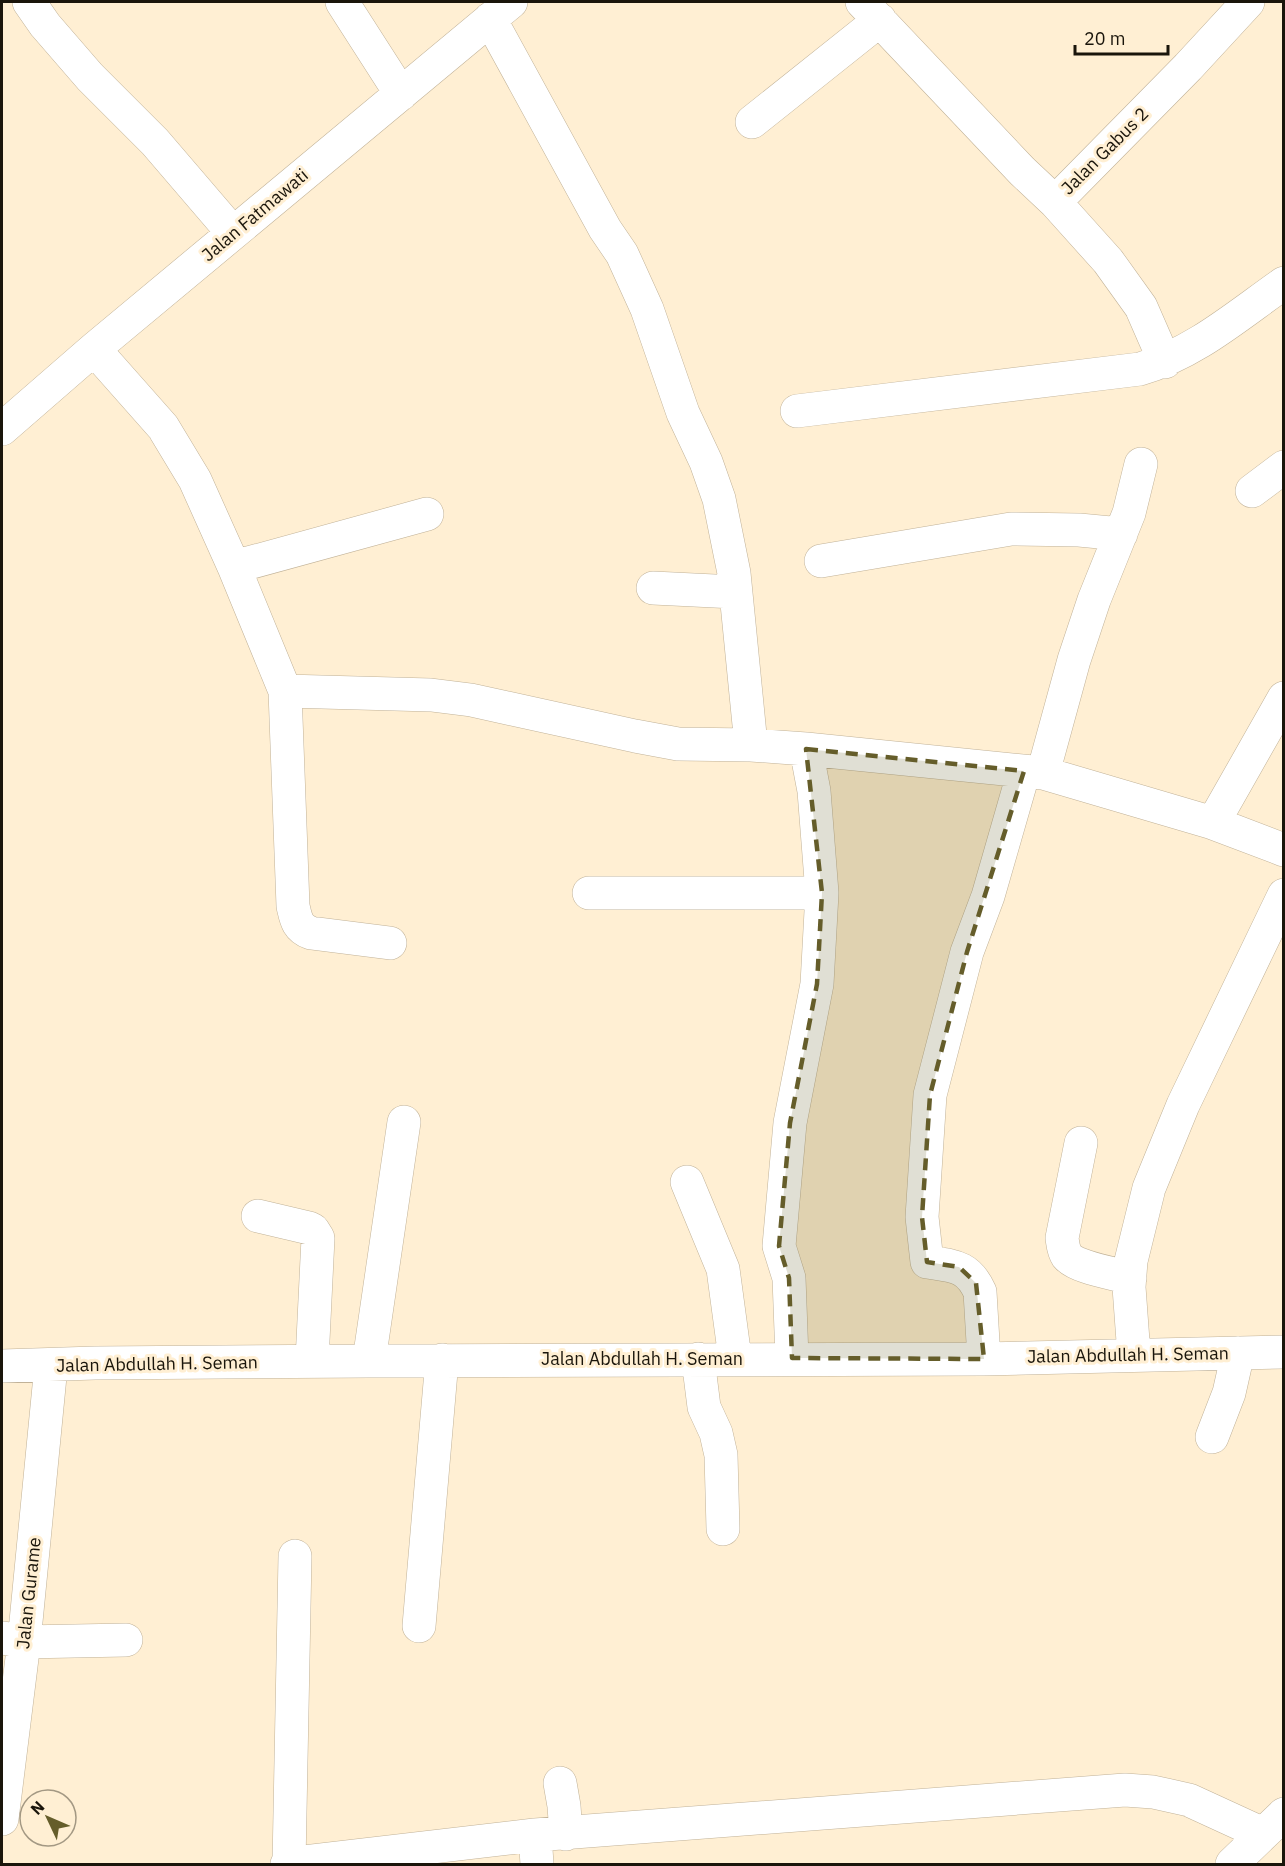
<svg xmlns="http://www.w3.org/2000/svg" width="1285" height="1866" font-family="'IBM Plex Sans',sans-serif">
	<rect width="100%" height="100%" fill="#ffefd3"/>
	<g fill="none" stroke-linecap="round" stroke-linejoin="round">
		<defs>
			<path id="minor" d="M29,2L45,25L90,77L155,142L233,233
				M342,2L401,94
				M862,2L1022,171L1055,202L1108,261L1141,307L1165,362
				M490,19L605,229L622,254L647,309L683,413L706,462L719,499L734,573L751,745
				M752,122L880,20
				M1055,202L1188,67L1248,2
				M94,349L163,427L195,480L234,567L285,691L431,695L471,700L635,736L678,744L751,745L806,749L1043,773L1213,823L1284,698
				M797,411L1140,369C1195,353 1238,315 1284,283
				M2,429L94,349L511,2
				M1252,491L1284,467
				M821,561L1011,529L1079,530L1121,534
				M234,567L427,514
				M653,588L735,592
				M285,691L293,906C296,919 297,928 311,933L390,943
				M1043,773L1074,660L1094,600L1129,513L1141,464
				M1213,823L1284,850
				M589,893H822
				M1081,1143L1062,1238C1063,1244 1063,1250 1067,1256C1077,1268 1114,1273 1130,1278
				M687,1182L723,1269L735,1358
				M258,1216L309,1228L313,1230L318,1238L312,1361
				M1134,1355L1129,1287L1131,1261L1149,1188L1183,1105L1284,895
				M792,1358L789,1278L779,1246L790,1123L817,984L822,893L814,791L806,749
				M698,1359L704,1407L716,1433L721,1455L723,1529
				M984,1359L980,1292C968,1265 953,1266 927,1262L922,1217L930,1095L967,952L988,896L1024,771
				M369,1361L404,1122
				M2,1366L95,1363L369,1361L984,1359L1284,1352
				M1212,1437L1229,1393L1238,1353
				M419,1626L442,1360
				M3,1638L24,1642L126,1640
				M560,1783L564,1806L566,1834
				M2,1819L24,1642L51,1366
				M535,1835L537,1864
				M287,1864L535,1835L1125,1790L1153,1792L1189,1800L1263,1834
				M289,1864L295,1556
				M1232,1864L1284,1814"/>
		</defs>
		<use href="#minor" stroke="#c1b298" stroke-width="34"/>
		<use href="#minor" stroke="#fff" stroke-width="33"/>
	</g>
	<path fill="#655d2a" fill-opacity="0.2" stroke="#655d2a" stroke-width="4.5" stroke-dasharray="12 8" stroke-linejoin="round" d="M806,749L1024,771L967,952L930,1095L922,1217L927,1262L959,1267L976,1283L984,1359L792,1358L789,1278L779,1246L790,1123L817,984L822,893Z"/>
	<g text-anchor="middle" stroke-width="6" stroke-linejoin="round" paint-order="stroke">
		<g font-size="18" fill="#1a150b" stroke="#ffefd3">
			<text transform="translate(1105 151) rotate(-45)" y="6">Jalan Gabus 2</text>
			<text transform="translate(255 215) rotate(-40)" y="6">Jalan Fatmawati</text>
			<text transform="translate(1128 1355) rotate(-1)" y="6">Jalan Abdullah H. Seman</text>
			<text x="642" y="1365">Jalan Abdullah H. Seman</text>
			<text transform="translate(157 1364) rotate(-1)" y="6">Jalan Abdullah H. Seman</text>
			<text transform="translate(29 1593) rotate(-84)" y="6">Jalan Gurame</text>
		</g>
	</g>
	<rect width="1285" height="1866" fill="none" stroke="#1a150b" stroke-width="6"/>
	<g transform="translate(48 1818) rotate(314)"><circle r="28" fill="#ffefd3" stroke="#a39883" stroke-width="1.5"/>
	<path d="M0-4.5L10 22L0 15L-10 22Z" fill="#655d2a"/>
	<text y="-9" font-size="16" font-weight="bold" text-anchor="middle" fill="#1a150b">N</text>
	</g>
	<path d="M1075 45v9h93v-9" fill="none" stroke="#1a150b" stroke-width="3"/>
	<text x="1084" y="45" font-size="18" fill="#1a150b" stroke="#ffefd3" stroke-width="4.5" paint-order="stroke">20 m</text>
</svg>
